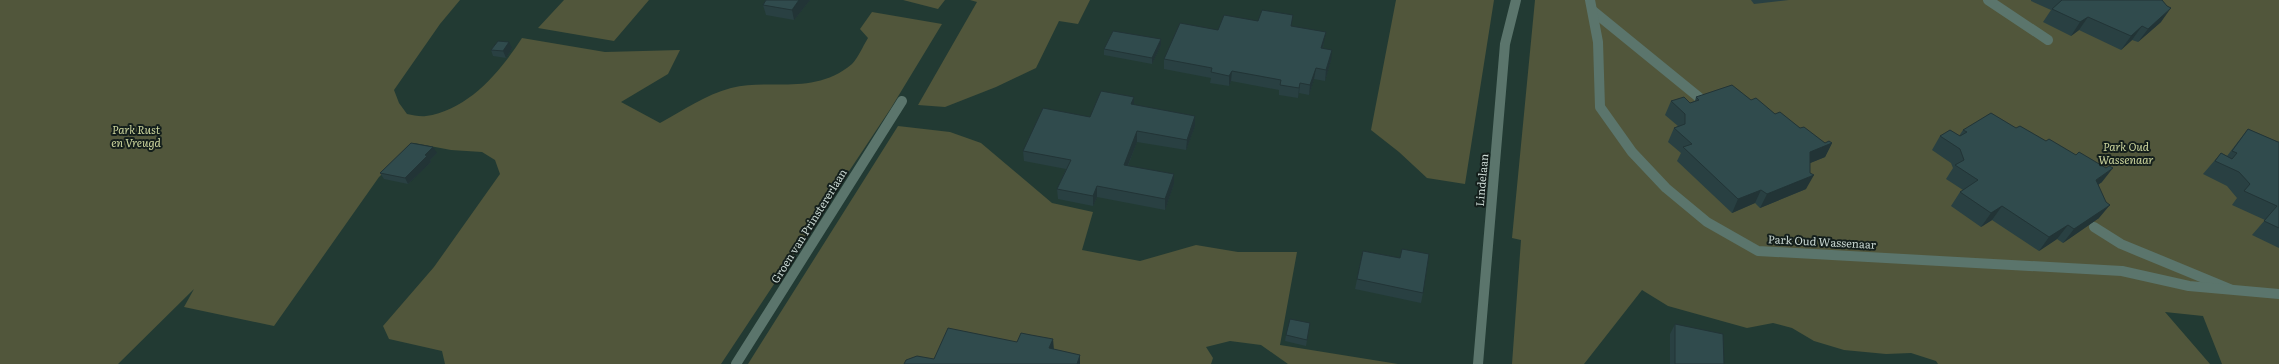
<svg xmlns="http://www.w3.org/2000/svg" width="2279" height="364" font-family="Literata,serif">
	<rect width="100%" height="100%" fill="#223a33"/>
	<path fill="#51563b" d="M0,0H460L440,24L394,90L399,103L407,114C413,115 420,117 426,116C468,110 500,72 522,38L605,52L680,50L668,74L621,102L660,123C684,110 705,95 731,88C772,78 814,96 852,64C858,58 863,46 868,38L860,29L872,12L942,24L891,108L721,364H445L442,351L389,339L383,326L434,267L500,174L495,160L482,152L451,150L414,143L379,177L274,326L184,307L194,289L118,364H0Z
		M564,0H649L614,41L538,28Z
		M903,0H945L938,9Z
		M970,0H1090L1078,24L1059,21L1036,68L996,87L945,107L918,105L977,2Z
		M1396,0H1494L1465,184L1427,178L1399,152L1371,130Z
		M1535,0H2279V364H2222L2203,316L2165,312L2210,364H1938L1936,361L1911,353L1886,354L1844,350L1814,341L1792,328L1773,323L1747,328L1668,306L1642,290L1584,364H1512L1521,240L1512,238Z
		M898,126L950,132L981,143L1052,203L1093,212L1082,250L1140,261L1196,245L1238,252H1297L1280,345L1398,364H1288L1261,345L1230,341L1206,347L1213,358L1211,364H748Z"/>
	<g fill="none" stroke-linecap="round" stroke-linejoin="round">
		<path stroke="#5b756c" stroke-width="10" d="M1988,0L2048,40
			M1593,11L1701,99
			M2094,227L2121,244L2230,289"/>
		<path stroke="#5b756c" stroke-width="10" d="M1590,0L1598,42L1600,107L1632,152L1666,188L1707,222L1758,251L2122,271L2189,286L2279,294
			M736,364L902,101
			M1478,364L1505,44L1516,0"/>
	</g>
	<path fill="#294042" d="M765,0H810L794,20L766,15L763,5L765,1Z
		M1751,0H1789L1754,4Z
		M2031,0H2162L2161,22L2138,42L2132,40L2121,50L2079,30L2071,36L2043,22L2051,10L2031,1Z
		M1291,26L1324,42L1323,48L1331,60L1325,81L1314,79L1309,95L1299,93L1298,98L1279,95V90L1231,81L1229,86L1210,83L1211,78L1164,69V59Z
		M1161,39V45L1152,64L1104,55V49Z
		M512,48L506,58L493,56L491,50Z
		M1696,97L1751,100L1825,143H1832L1825,157L1810,163L1806,189L1760,208L1755,203L1732,213L1677,161L1681,153L1668,142L1674,128L1678,126L1665,115L1671,101L1690,103L1695,101Z
		M1134,105L1195,116V126L1186,150L1137,142L1128,166L1174,174V184L1165,210L1097,197L1093,206L1058,199L1057,189L1066,169L1024,161L1023,151Z
		M2248,129L2278,142H2279V248L2252,235L2265,220L2232,205L2237,198L2227,186L2203,174L2221,153L2227,156L2237,143Z
		M1963,130L2102,182L2098,185L2099,218L2063,243L2057,239L2039,251L1992,220L1981,227L1951,206L1960,192L1963,190L1946,179L1953,168L1951,163L1932,150L1940,136H1959Z
		M437,153L430,160L431,162L408,184L384,179L380,173Z
		M1363,251L1400,258L1423,293L1421,303L1355,289Z
		M1675,324L1724,364H1670V334Z
		M1309,329L1306,346L1285,341L1286,335Z"/>
	<path fill="#223436" d="M799,0H810L794,20L792,10Z
		M2171,8L2161,22L2138,42L2148,29Z
		M2088,17L2079,30L2071,36L2080,22Z
		M2142,26L2132,40L2121,50L2131,36Z
		M1326,32L1324,42L1320,58L1321,48Z
		M1161,39V45L1152,64V58Z
		M509,42L512,48L506,58L503,51Z
		M1332,50L1331,60L1325,81L1326,70Z
		M1316,68L1314,79L1309,95L1310,85Z
		M1232,71L1231,81L1229,86V76Z
		M1300,83L1299,93L1298,98L1299,88Z
		M1134,97V107L1131,104Z
		M1195,116V126L1186,150L1187,140Z
		M1137,131V142L1124,175V165Z
		M1832,143L1825,157L1803,166L1810,152Z
		M433,147L437,153L430,160L431,162L408,184L405,178Z
		M2113,168L2102,182L2085,193L2096,180Z
		M1174,174V184L1165,210V199Z
		M1814,175L1806,189L1760,208L1767,194Z
		M1097,186V197L1093,206V196Z
		M1761,190L1755,203L1732,213L1738,199Z
		M2110,205L2099,218L2063,243L2074,229Z
		M2002,206L1992,220L1981,227L1991,213Z
		M2068,225L2057,239L2039,251L2049,237Z
		M1053,339L1054,350L1049,348Z
		M1080,355V364H1076Z"/>
	<path fill="#304b4d" stroke="#223436" d="M766,0H799L792,10L763,5Z
		M2062,0H2162L2167,6L2171,8L2148,29L2142,26L2131,36L2088,17L2080,22L2052,9Z
		M1262,10L1293,15L1291,26L1326,32L1321,48L1332,50L1326,70L1316,68L1310,85L1300,83L1299,88L1280,85L1281,80L1232,71L1229,76L1211,72L1212,68L1164,59L1180,23L1218,30L1224,15L1258,21Z
		M1113,31L1161,39L1152,58L1104,49Z
		M498,41L509,42L503,51L491,50Z
		M1732,85L1751,100L1756,98L1775,114L1780,112L1800,128L1804,127L1825,143L1829,141L1832,143L1810,152V173L1814,175L1767,194L1761,190L1738,199L1683,147L1692,144L1674,128L1685,124V114L1671,101L1684,97L1690,103L1699,100L1696,97Z
		M1101,91L1134,97L1131,104L1195,116L1187,140L1137,131L1124,165L1174,174L1165,199L1097,186L1093,196L1057,189L1071,160L1023,151L1043,108L1090,117Z
		M1991,113L2016,128L2020,126L2046,141L2049,139L2076,155L2079,152L2106,168L2109,166L2113,168L2096,180L2106,202L2110,205L2074,229L2068,225L2049,237L2002,206L1991,213L1960,192L1978,180L1955,165L1964,160L1960,149L1940,136L1950,130L1960,136L1967,132L1963,130Z
		M2248,129L2278,142H2279V228L2264,221L2277,206L2244,191L2250,184L2239,172L2215,161L2221,153L2232,159L2237,153L2232,151Z
		M411,143L433,147L425,155L427,156L405,178L380,173Z
		M1402,249L1429,254L1423,293L1357,279L1363,251L1400,258Z
		M1290,319L1310,323L1307,340L1286,335Z
		M1675,324L1723,334L1724,364H1675Z
		M948,328L1017,342L1021,333L1031,335L1053,339L1049,348L1080,355L1077,364H904L906,360L917,356L934,359Z"/>
	<g text-anchor="middle" stroke-width="4" stroke-linejoin="round" paint-order="stroke">
		<g font-size="11" font-style="italic" fill="#ccd59d" stroke="#141f1c">
			<text x="136" y="134">Park Rust<tspan x="136" dy="13">en Vreugd</tspan></text>
			<text x="2126" y="151">Park Oud<tspan x="2126" dy="13">Wassenaar</tspan></text>
		</g>
		<g font-size="11" fill="#c8d6d1" stroke="#141f1c">
			<text transform="translate(1482 180) rotate(-85)" y="4">Lindelaan</text>
			<text transform="translate(809 226) rotate(-58)" y="4">Groen van Prinstererlaan</text>
			<text transform="translate(1822 242) rotate(3)" y="4">Park Oud Wassenaar</text>
		</g>
	</g>
</svg>
